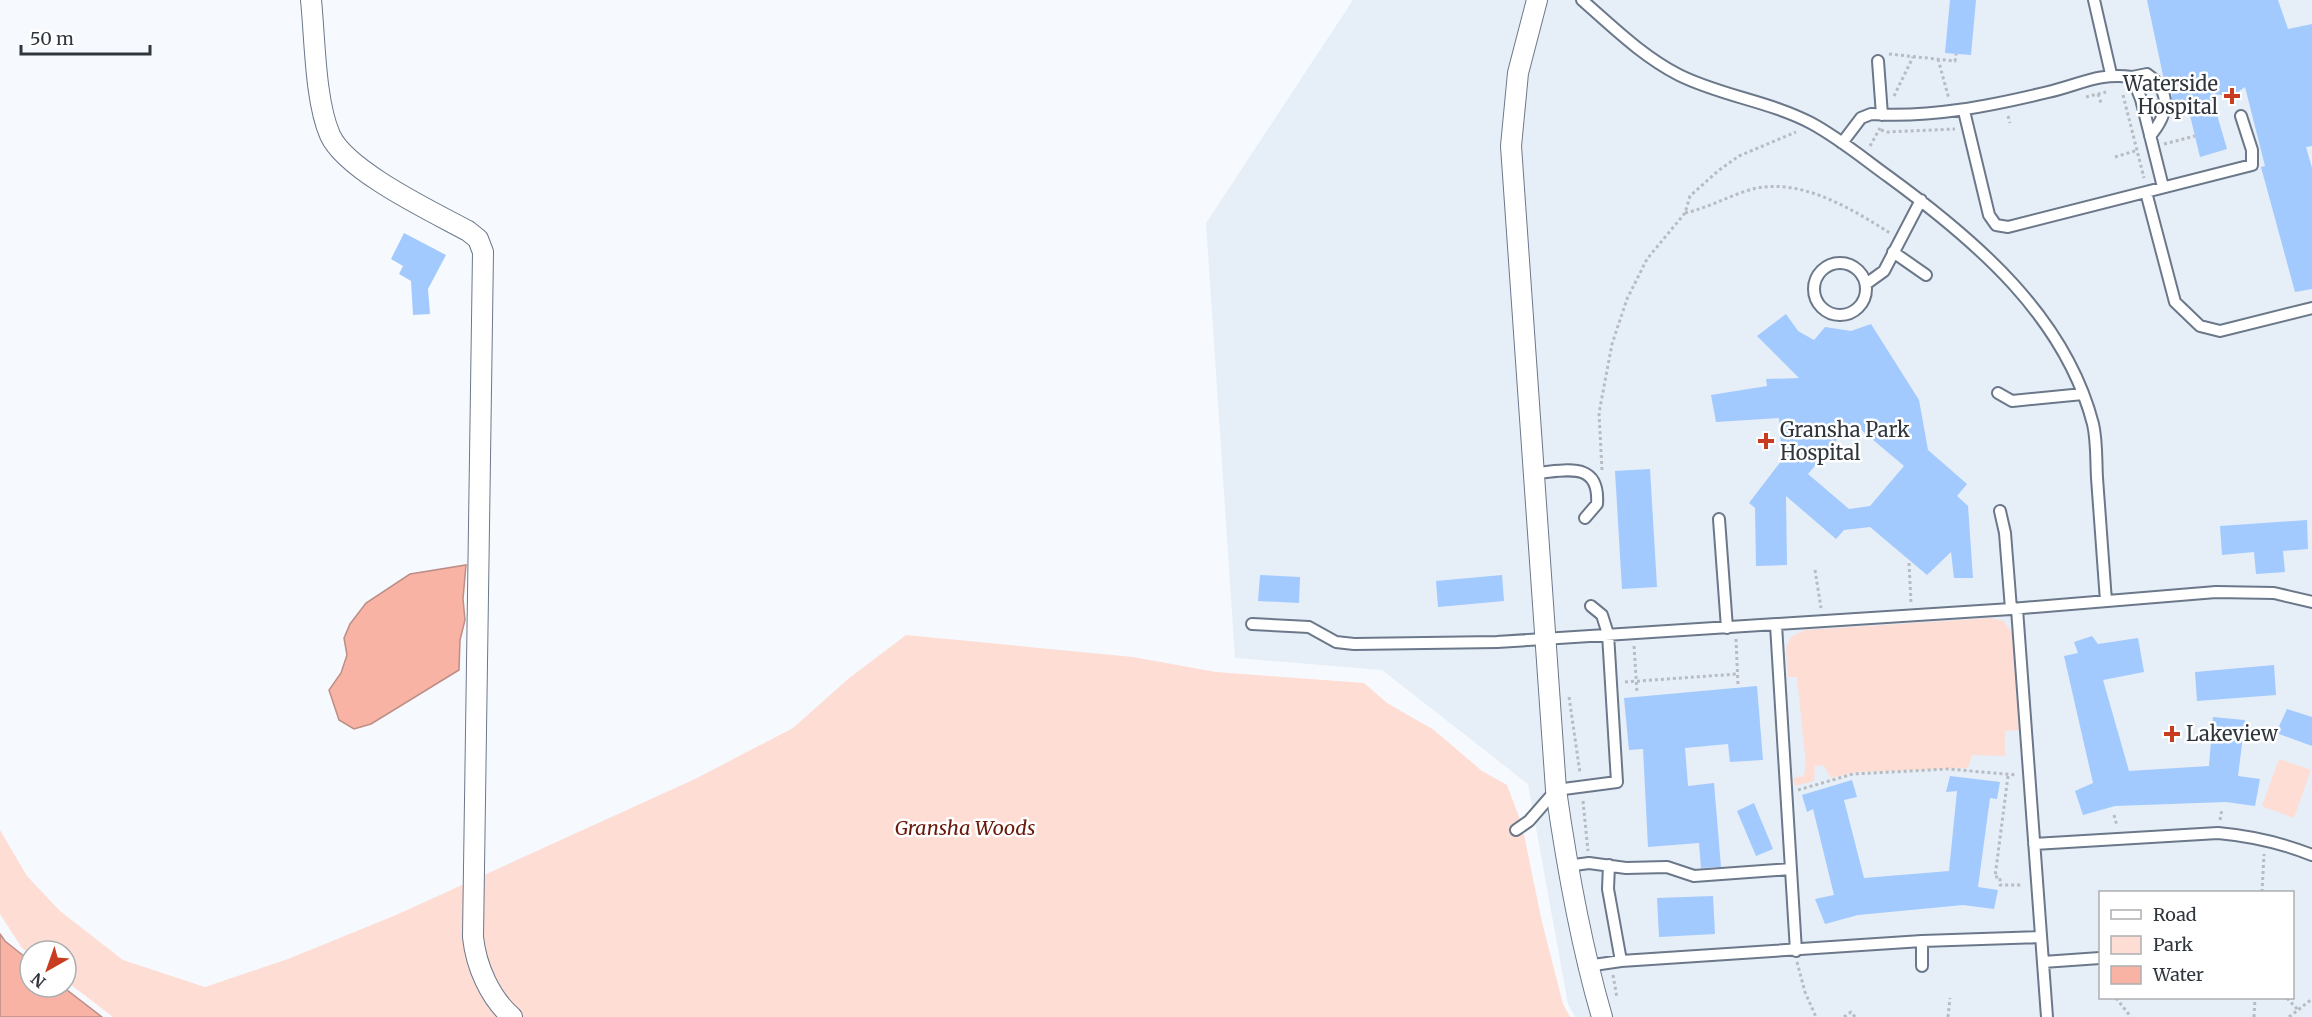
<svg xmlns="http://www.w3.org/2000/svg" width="2312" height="1017" font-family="Merriweather,serif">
	<rect width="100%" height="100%" fill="#f6fafe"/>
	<path fill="#e6eef8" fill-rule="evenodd" d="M1353,0H2312V1017H1575L1568,1004L1528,784L1382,670L1235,658L1206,223ZM2100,892H2292V998H2100Z"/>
	<path fill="#feddd5" d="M1990,618L2004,621L2012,633L2019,730L2005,731V756L1972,755L1968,768L1856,772L1831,778L1824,766L1815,765L1814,781L1795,786L1793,778L1804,776L1806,765L1797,677H1788L1786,647L1791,637L1805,630Z
		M906,635L1133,657L1216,672L1364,683L1387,703L1434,730L1482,771L1507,785L1522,825L1542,922L1563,1004L1570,1017H113L66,981V951H30V954L22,948L0,914V830L27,876L60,911L123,960L205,987L288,959L396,915L695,779L793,728L848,679Z
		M2279,759L2311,770L2294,818L2262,806Z"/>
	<path fill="#f8b3a4" stroke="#bc8e85" stroke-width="1.5" d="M466,565L463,599L465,620L460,640L459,670L371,724L354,729L339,720L329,690L341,673L347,655L344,638L350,624L366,603L410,574Z
		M0,934L5,941L30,961V987H63L102,1017H0Z"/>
	<path fill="#a2cafe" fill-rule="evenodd" d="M1950,0H1976L1971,55L1945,53Z
		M2147,0H2278L2288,29L2312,24V146L2306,147L2312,168V289L2295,292L2261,167L2265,166L2245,87L2232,96L2211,94L2227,149L2200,157L2187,103L2172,107V95L2164,80Z
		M404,233L446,255L428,289L430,314L413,315L411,281L399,274L403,266L391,259Z
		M1786,314L1798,331L1814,340L1825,327L1851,331L1871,324L1919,400L1928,450L1967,484L1957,496L1968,506L1973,578H1954L1951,552L1927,575L1870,527L1844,530L1836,539L1786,496L1787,565L1756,566L1755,508L1749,503L1782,460L1779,418L1716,422L1711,395L1767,386L1766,379L1799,378L1757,336ZM1852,422L1904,466L1870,506L1849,509L1808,474Z
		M1650,469L1657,587L1622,589L1615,471Z
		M2307,520L2308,549L2283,551L2285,572L2256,574L2254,552L2222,555L2220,526Z
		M1260,575L1300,577L1299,603L1258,601Z
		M1502,575L1504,601L1438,607L1436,581Z
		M2092,636L2098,644L2138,638L2144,672L2103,680L2129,771L2209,766L2213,717L2245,720L2238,776L2260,779L2255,806L2226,802L2115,806L2083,815L2075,791L2093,783L2064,656L2078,653L2074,642Z
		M2274,665L2276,695L2197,701L2195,672Z
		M1757,686L1763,760L1730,762L1728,744L1685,748L1688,786L1714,783L1721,867L1701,868L1699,843L1648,847L1643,749L1629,750L1624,698Z
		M2287,709L2312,717V746L2276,733Z
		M1950,776L2000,782L1997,799L1990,798L1978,887L1998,890L1994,909L1963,905L1858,915L1825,924L1815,899L1834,895L1813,809L1807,812L1802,795L1852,780L1857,797L1844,800L1864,878L1949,871L1957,791L1946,792Z
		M1754,803L1773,849L1756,856L1737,811Z
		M1713,896L1715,934L1659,937L1657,898Z"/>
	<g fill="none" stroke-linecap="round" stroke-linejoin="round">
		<defs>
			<path id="lane" d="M1582,0C1613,27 1642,56 1679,75C1721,96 1769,101 1811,123C1839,138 1864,159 1889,177C1975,240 2065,316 2093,424C2097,441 2096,461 2097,478C2100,519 2103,560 2106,601
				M2094,0L2111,74
				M1878,61L1882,115
				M2132,77L2147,74C2173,92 2168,115 2150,136
				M1964,111L1989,215L1996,225L2008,227L2252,165V150L2241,116
				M1842,143L1861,118L1871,114C1931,118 1990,106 2048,92C2079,85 2099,72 2132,77L2141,99L2163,187
				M2146,192L2175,302L2200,326L2220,331L2312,308
				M1893,252L1926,275
				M1814 289a26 26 0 1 1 52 0a26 26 0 1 1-52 0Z
				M1866,284L1884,271L1921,200
				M1998,393L2012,401L2083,394
				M1536,473C1565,471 1600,460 1597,504L1585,518
				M2000,511L2005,533L2011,609
				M1719,519L1727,628
				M2017,609L2047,1017
				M1252,624L1309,627L1336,642L1354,644L1497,642L2011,609L2216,592L2274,593L2312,602
				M1776,625L1796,951
				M1516,830L1529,821L1556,790L1617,782L1608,634L1602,615L1591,606
				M2034,844L2218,833C2251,836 2282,843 2312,855
				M1609,865L1608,889L1621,961
				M1567,866L1589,863L1626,868L1667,867L1694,876L1791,869
				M1922,941V966
				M2043,962L2100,958
				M1587,966L1621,961L1922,941L2040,937"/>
			<path id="street" d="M311,0C315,39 315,101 330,135C346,171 433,212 468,231L478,239L483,252L473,937C476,966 490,998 512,1017
				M1537,0L1518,73L1511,146L1556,790C1567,867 1580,942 1602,1017"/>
		</defs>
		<use href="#lane" stroke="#6b788a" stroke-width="14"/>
		<use href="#street" stroke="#6b788a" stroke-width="22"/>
		<path stroke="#b8bcc1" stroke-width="3" stroke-dasharray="3 3" stroke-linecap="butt" d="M1889,54L1955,61L1956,54
			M1938,59L1949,99
			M2098,94L2101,103
			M2123,95L2144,178
			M1894,96L1913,57
			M2086,97L2106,92
			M2008,116L2010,123
			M1881,130L1887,132L1955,129
			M2164,144L2195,136
			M1870,146L1880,128
			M2115,157L2138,150
			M1685,213C1707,208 1725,198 1746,191C1796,174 1850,208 1890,233
			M1602,470L1599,413L1612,344L1627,299L1647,259L1685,213L1690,196L1718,171L1739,156L1796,132
			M1909,563L1911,602
			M1815,570L1821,608
			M1736,639L1738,685
			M1634,646L1637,692
			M1625,682L1737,674
			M1569,697L1580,773
			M2008,776L1995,877H2000V885H2023
			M1798,790L1853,774L1948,769L2017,775
			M1583,801L1588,851
			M2114,815L2117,826
			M2220,820L2222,809
			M2262,892L2264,854
			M1797,962L1805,992L1816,1017
			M1613,975L1617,998
			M2116,998L2131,1017
			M2287,998L2298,1010
			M1844,1017L1851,1012L1855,1017
			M1948,1017L1950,998
			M2254,1017L2255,998
			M2289,1017L2312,999"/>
		<use href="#lane" stroke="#fff" stroke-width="10"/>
		<use href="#street" stroke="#fff" stroke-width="20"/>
	</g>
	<g fill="#c83d21" stroke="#fff" stroke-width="2">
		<path d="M2229 87h6v6h6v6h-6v6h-6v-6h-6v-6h6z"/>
		<path d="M1763 432h6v6h6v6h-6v6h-6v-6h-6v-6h6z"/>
		<path d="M2169 725h6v6h6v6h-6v6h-6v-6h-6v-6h6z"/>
	</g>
	<g text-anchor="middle" stroke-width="5" stroke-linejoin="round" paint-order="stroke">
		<g font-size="20" fill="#30363d" stroke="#fff" text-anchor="start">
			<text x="2218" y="91" text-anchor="end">Waterside<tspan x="2218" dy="23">Hospital</tspan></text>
			<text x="1780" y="437">Gransha Park<tspan x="1780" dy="23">Hospital</tspan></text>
			<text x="2186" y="741">Lakeview</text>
		</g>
		<g font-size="20" font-style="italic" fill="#691a0a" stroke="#fff">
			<text x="965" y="835">Gransha Woods</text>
		</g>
	</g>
	<rect x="2099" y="891" width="195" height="108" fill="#ffffff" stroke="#acafb1" stroke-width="1.5"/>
	<rect x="2111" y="910" width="30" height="9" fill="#ffffff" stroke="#acafb1" stroke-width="1.5"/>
	<text x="2153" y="921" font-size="18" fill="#30363d">Road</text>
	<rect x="2111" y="936" width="30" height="18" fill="#feddd5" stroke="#acafb1" stroke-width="1.5"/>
	<text x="2153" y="951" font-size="18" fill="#30363d">Park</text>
	<rect x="2111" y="966" width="30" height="18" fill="#f8b3a4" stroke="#acafb1" stroke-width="1.5"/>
	<text x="2153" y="981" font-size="18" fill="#30363d">Water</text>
	<g transform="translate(48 969) rotate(220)"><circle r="28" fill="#ffffff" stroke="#acafb1" stroke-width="1.5"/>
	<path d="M0-4.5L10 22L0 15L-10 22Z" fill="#c83d21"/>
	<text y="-9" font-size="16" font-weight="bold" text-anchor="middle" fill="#30363d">N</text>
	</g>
	<path d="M21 45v9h129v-9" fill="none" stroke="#30363d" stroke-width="3"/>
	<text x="30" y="45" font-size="18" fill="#30363d" stroke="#ffffff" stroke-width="4.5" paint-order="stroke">50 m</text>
</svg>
